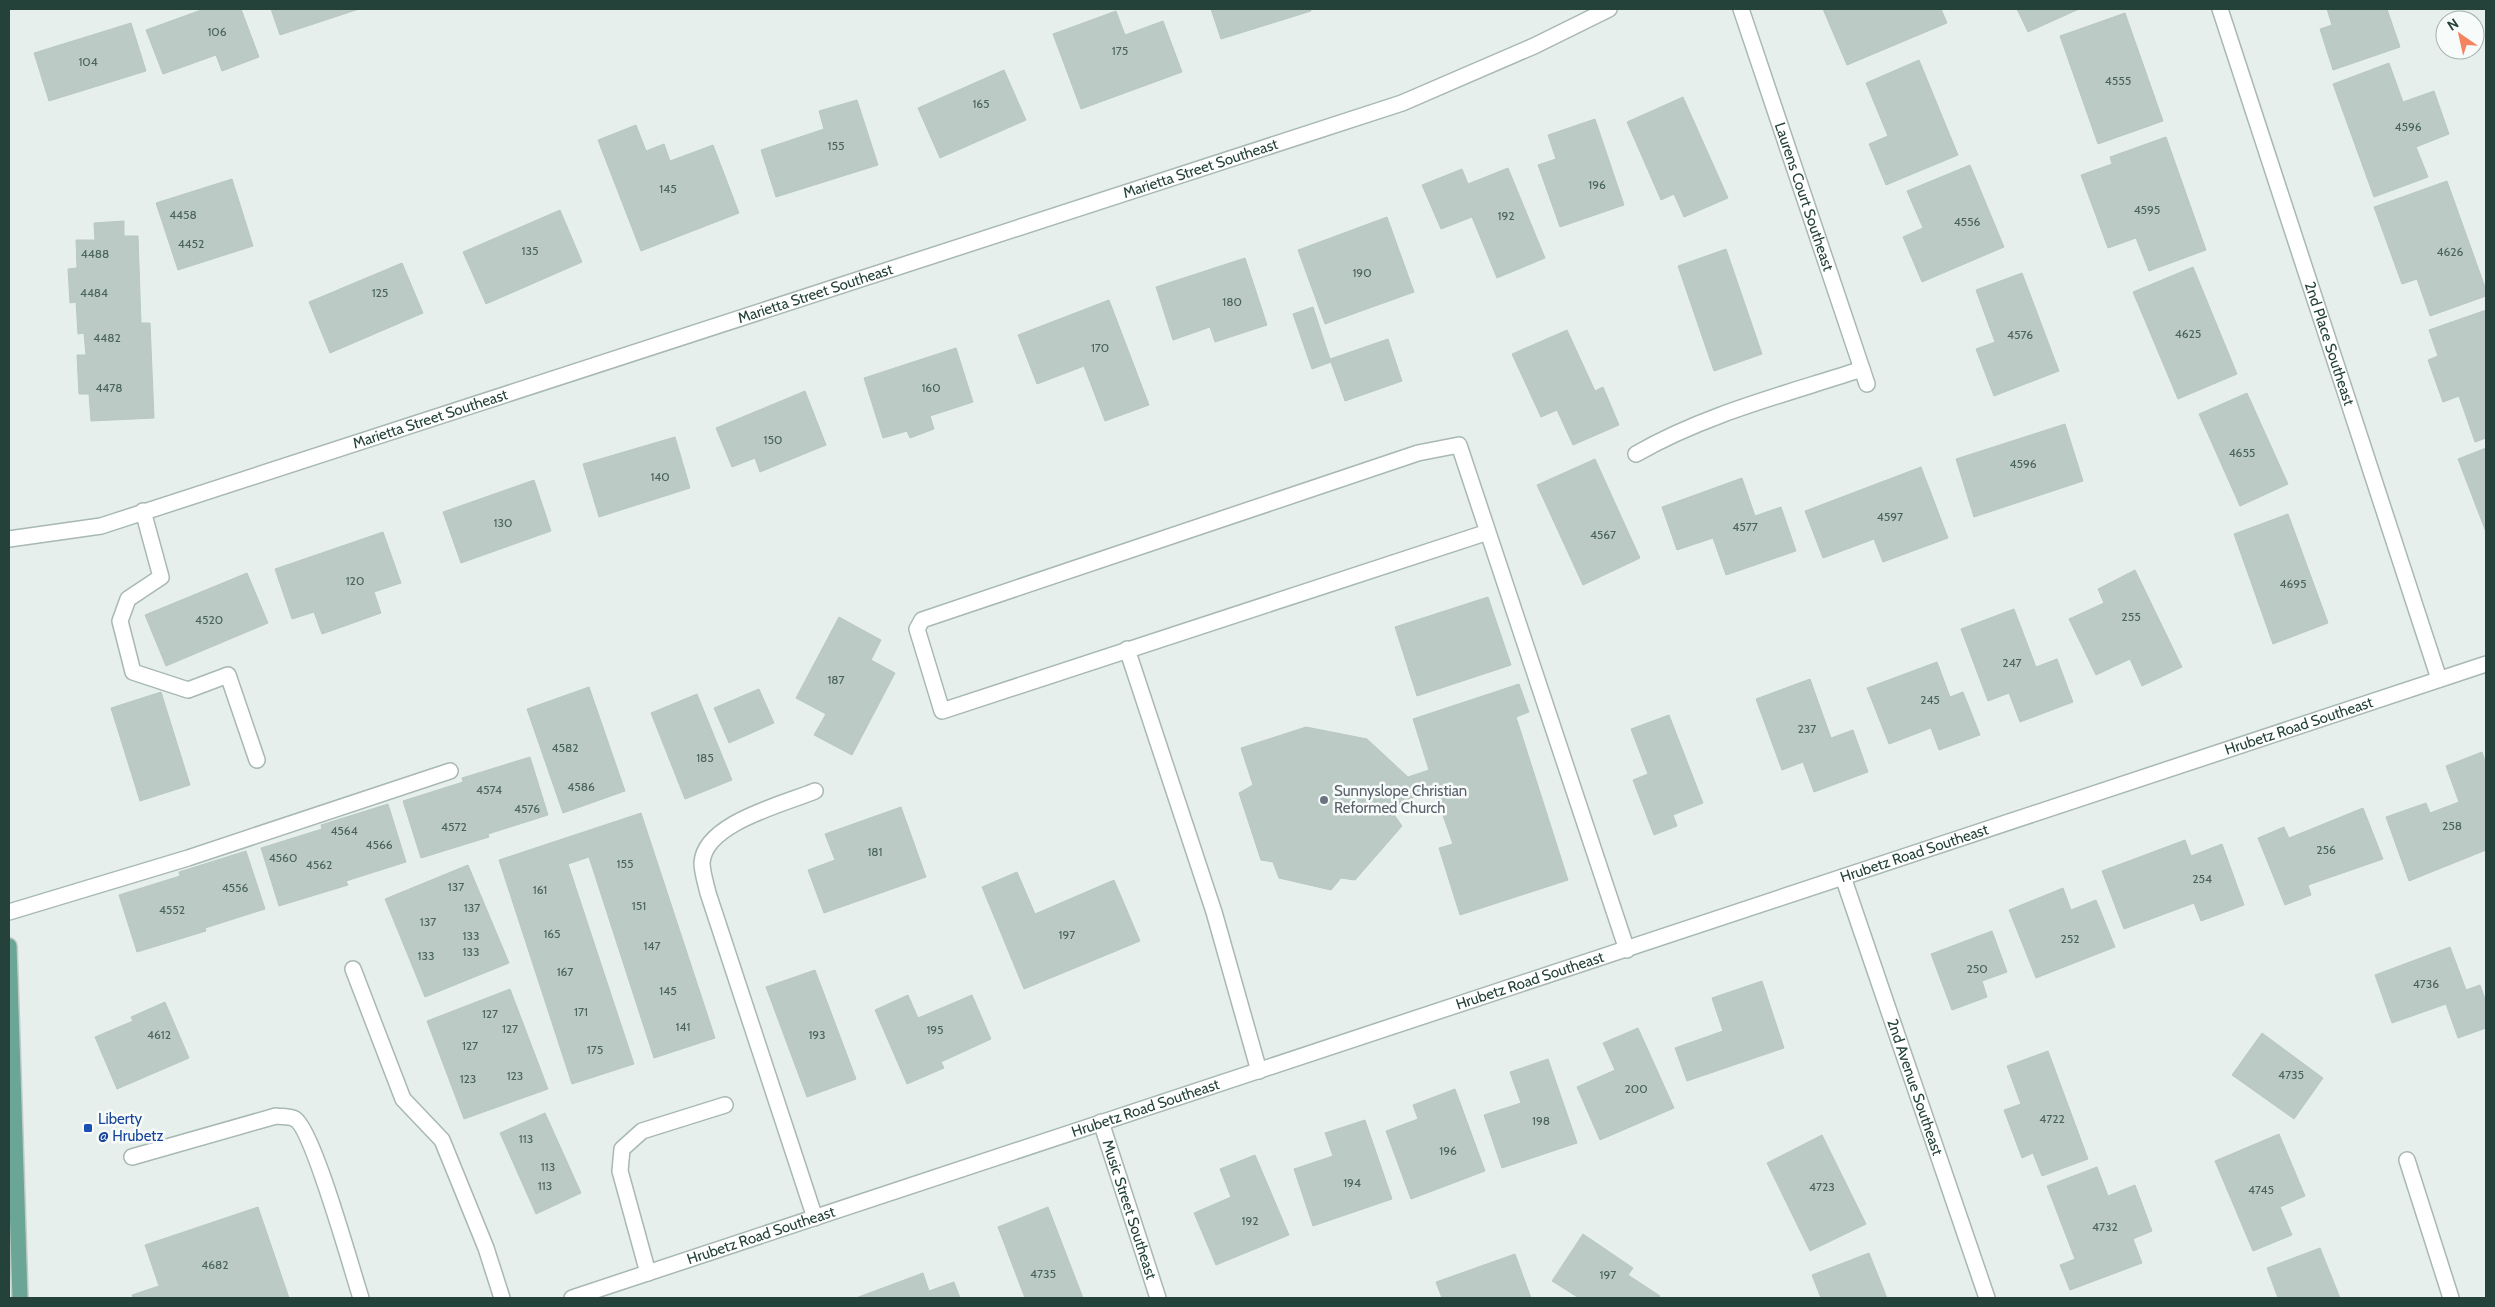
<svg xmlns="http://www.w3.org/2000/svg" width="2495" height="1307" font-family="Cabin,sans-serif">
	<rect width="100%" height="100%" fill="#e6efeb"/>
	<path fill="#bbcac4" stroke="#b8c9c2" d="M204,9H241L259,57L222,71L216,55L163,74L146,30Z
		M271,9H359L280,35Z
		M1211,9H1310L1311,11L1221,39Z
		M1823,9H1941L1947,23L1847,65Z
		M2017,9H2079L2028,32Z
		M2327,9H2387L2400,47L2333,70L2320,29L2332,25Z
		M1116,11L1125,35L1163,21L1182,72L1081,109L1053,34Z
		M2125,13L2163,121L2098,144L2060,36Z
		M131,23L146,71L49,101L34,53Z
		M1919,60L1958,155L1886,185L1869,144L1888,136L1866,83Z
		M2389,63L2403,102L2434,91L2449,134L2416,147L2428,177L2374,197L2333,84Z
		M1004,70L1026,120L940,158L918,108Z
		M1683,97L1728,198L1684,217L1674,194L1661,200L1627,122Z
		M857,100L878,165L776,197L761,150L824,129L819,111Z
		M1595,119L1624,205L1560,227L1538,165L1556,159L1548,135Z
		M636,125L646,151L664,144L670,161L713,145L739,213L641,251L598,140Z
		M2166,137L2206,250L2149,271L2136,238L2108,248L2081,175L2112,164L2110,157Z
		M1970,165L2004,247L1922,282L1903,237L1923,228L1907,191Z
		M1508,168L1545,258L1497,278L1472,217L1441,229L1422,185L1462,169L1468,184Z
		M232,179L253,246L178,270L156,203Z
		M2447,181L2486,290V296L2430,316L2417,279L2402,284L2374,207Z
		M560,210L582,262L486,304L463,252Z
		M1387,217L1414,292L1325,324L1298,250Z
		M124,221V236H138L141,323H150L154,418L91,421L89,394H79L77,355H86L84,333L78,334L76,302L70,303L68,269L77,268L76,240H95L94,223Z
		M1726,249L1762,354L1714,371L1678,266Z
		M1245,258L1267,325L1215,342L1210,327L1173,340L1156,287Z
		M402,263L423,313L330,353L309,302Z
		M2193,267L2237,374L2178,399L2133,292Z
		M2022,273L2059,371L1994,396L1976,349L1995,342L1976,290Z
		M1109,300L1149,405L1105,421L1084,366L1037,384L1018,335Z
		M1313,307L1330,359L1388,339L1402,381L1345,401L1331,362L1312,369L1293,314Z
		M2486,310V438L2475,442L2459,396L2443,402L2428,360L2438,356L2429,330Z
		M1567,330L1595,391L1603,387L1619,425L1573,445L1557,410L1541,417L1512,354Z
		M956,348L973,402L930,416L934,429L910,438L907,431L883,438L864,378Z
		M805,391L826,445L760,472L755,458L732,467L716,428Z
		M2247,393L2288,484L2240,506L2199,414Z
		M2065,424L2083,481L1974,517L1956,459Z
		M675,437L690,488L599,517L583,464Z
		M2486,448V532L2458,459Z
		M1595,459L1640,558L1583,585L1537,485Z
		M1921,467L1948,538L1883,562L1874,539L1823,558L1805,511Z
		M1742,478L1755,516L1781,507L1796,551L1726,575L1713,538L1677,550L1662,507Z
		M534,480L551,531L461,563L443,512Z
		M2288,514L2328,623L2273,644L2234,534Z
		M383,532L401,583L374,592L381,613L322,634L314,612L292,619L275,569Z
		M2135,570L2182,667L2142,686L2130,659L2096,675L2069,619L2104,603L2098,589Z
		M247,573L268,623L166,666L145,615Z
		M1488,597L1511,665L1417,696L1395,627Z
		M2014,609L2036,667L2057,659L2073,702L2020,722L2009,693L1988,701L1961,629Z
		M839,617L881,640L871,660L895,673L852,755L814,735L826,714L796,698Z
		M1937,662L1950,697L1963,692L1980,735L1939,750L1931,728L1889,744L1867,688Z
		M1810,679L1831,738L1853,730L1868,772L1814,792L1803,762L1782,770L1756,699Z
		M1519,684L1529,712L1516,717L1568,880L1460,915L1439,848L1453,844L1433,787L1420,791L1395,816L1402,826L1355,880L1341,878L1331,890L1279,878L1273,862L1261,860L1239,793L1253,785L1241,748L1306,727L1367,739L1408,777L1429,770L1413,719Z
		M589,687L625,791L563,813L527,709Z
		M759,689L774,723L729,743L714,708Z
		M161,692L190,785L140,801L111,708Z
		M697,694L732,780L685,799L651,713Z
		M1669,715L1703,803L1673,815L1677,826L1654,835L1633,780L1648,774L1631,729Z
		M2482,752L2486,764V850L2409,881L2386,817L2426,803L2430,813L2459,802L2446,766Z
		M530,757L548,815L488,834L489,837L421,858L403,801L463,782L462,778Z
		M388,804L406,862L346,881L348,885L279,906L261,848L322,829L321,825Z
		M901,807L926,877L824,913L808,870L835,860L825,834Z
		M2363,808L2383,859L2308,885L2311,895L2285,905L2258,838L2284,827L2289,838Z
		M641,813L715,1038L654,1058L589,857L568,864L634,1064L572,1084L499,860Z
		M2185,840L2191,856L2222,844L2244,905L2201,921L2194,903L2124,929L2102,871Z
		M246,851L265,909L205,928L206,931L137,952L119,895L180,876L179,872Z
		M468,865L509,963L425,997L385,899Z
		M1017,872L1035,914L1114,880L1140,941L1024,989L982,887Z
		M2063,888L2071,910L2096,900L2115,947L2036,978L2009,910Z
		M1992,931L2007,972L1982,981L1987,997L1952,1010L1931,954Z
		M2450,947L2466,990L2480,985L2486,1002V1028L2458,1038L2446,1004L2392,1023L2375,975Z
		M815,970L856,1079L807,1097L766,987Z
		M1762,981L1784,1048L1687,1081L1675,1048L1723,1031L1712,998Z
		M510,989L548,1089L464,1119L427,1021Z
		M908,995L918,1018L972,995L991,1039L941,1062L944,1068L907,1084L875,1010Z
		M165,1002L189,1058L117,1089L95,1037L133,1021L131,1017Z
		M1638,1028L1674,1108L1600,1140L1577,1087L1615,1070L1603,1043Z
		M2262,1033L2323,1078L2294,1119L2232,1075Z
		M2048,1051L2088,1159L2042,1176L2033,1153L2022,1158L2004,1110L2021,1104L2007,1066Z
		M1548,1059L1577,1143L1502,1168L1484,1115L1521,1103L1510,1072Z
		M1455,1089L1485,1171L1411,1199L1386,1131L1418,1119L1413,1105Z
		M545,1113L581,1193L536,1214L500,1133Z
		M1365,1120L1392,1199L1313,1226L1294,1169L1333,1156L1325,1133Z
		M2279,1134L2305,1196L2280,1207L2292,1235L2253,1251L2215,1161Z
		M1822,1135L1866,1224L1810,1251L1767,1163Z
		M1255,1155L1289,1235L1216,1265L1194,1213L1231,1197L1220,1169Z
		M2097,1167L2108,1196L2135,1185L2152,1231L2133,1239L2142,1263L2070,1290L2060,1265L2075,1259L2047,1186Z
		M258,1207L289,1298H133L132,1295L159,1286L145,1245Z
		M1048,1207L1083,1298H1025L998,1227Z
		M1583,1234L1633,1268L1628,1275L1660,1296L1659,1298H1579L1552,1281Z
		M2320,1248L2340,1298H2278L2267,1268Z
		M1869,1253L1887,1298H1821L1812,1275Z
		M1515,1254L1531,1298H1442L1436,1282Z
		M923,1273L929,1291L954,1282L960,1298H856Z"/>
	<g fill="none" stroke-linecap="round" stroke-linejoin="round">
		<defs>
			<g id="minor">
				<path id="s1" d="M1741,9L1867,384"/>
				<path id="s2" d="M2220,9L2439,679"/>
				<path d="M1636,454C1705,414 1786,394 1862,369"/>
				<path d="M143,511L161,577L128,599L120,621L133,672L188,690L228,675L257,760"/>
				<path d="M1488,532L942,711L917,629L922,620L1418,453L1459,445C1515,613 1571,781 1627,950"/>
				<path id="s3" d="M9,539L101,526L1402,103L1534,46L1609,9"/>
				<path d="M1127,649L1214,912L1259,1071"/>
				<path id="s4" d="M1843,877L1987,1298"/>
				<path d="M9,912L188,858L450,771"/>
				<path d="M353,969L403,1099L442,1140L486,1248L502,1298"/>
				<path id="s5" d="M1101,1122L1158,1298"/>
				<path d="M132,1157L276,1116C281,1117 290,1116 295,1119C313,1129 352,1271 361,1298"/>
				<path d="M2407,1160L2451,1298"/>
				<path d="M815,1218L708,893C706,884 702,872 702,863C704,823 784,804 815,791"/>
				<path d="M648,1273L620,1171L622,1149L642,1131L725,1105"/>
				<path id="s6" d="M572,1298L2486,664"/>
			</g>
			<path id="major" d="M9,946L20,1298"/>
		</defs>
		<use href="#minor" stroke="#a8b8b2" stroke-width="18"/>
		<use href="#major" stroke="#c2cac8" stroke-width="18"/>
		<use href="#minor" stroke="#fff" stroke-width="15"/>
		<use href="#major" stroke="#6aa596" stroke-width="15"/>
	</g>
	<circle fill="#6b7280" stroke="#f7fbf9" stroke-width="2" cx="1324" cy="800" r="5"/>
	<rect fill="#1a4fb4" stroke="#f7fbf9" stroke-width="2" x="83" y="1123" width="10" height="10" rx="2.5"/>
	<g text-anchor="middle" stroke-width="5" stroke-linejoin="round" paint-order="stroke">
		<g font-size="12" fill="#4a645c">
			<text x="217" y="36">106</text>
			<text x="1120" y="55">175</text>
			<text x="88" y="66">104</text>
			<text x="2118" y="85">4555</text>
			<text x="981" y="108">165</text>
			<text x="2408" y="131">4596</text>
			<text x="836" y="150">155</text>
			<text x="1597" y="189">196</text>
			<text x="668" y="193">145</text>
			<text x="2147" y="214">4595</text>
			<text x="183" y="219">4458</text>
			<text x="1506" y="220">192</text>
			<text x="1967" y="226">4556</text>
			<text x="191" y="248">4452</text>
			<text x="530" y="255">135</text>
			<text x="2450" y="256">4626</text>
			<text x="95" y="258">4488</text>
			<text x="1362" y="277">190</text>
			<text x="94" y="297">4484</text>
			<text x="380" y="297">125</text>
			<text x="1232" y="306">180</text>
			<text x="2188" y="338">4625</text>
			<text x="2020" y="339">4576</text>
			<text x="107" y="342">4482</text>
			<text x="1100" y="352">170</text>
			<text x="109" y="392">4478</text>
			<text x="931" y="392">160</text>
			<text x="773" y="444">150</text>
			<text x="2242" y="457">4655</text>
			<text x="2023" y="468">4596</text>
			<text x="660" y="481">140</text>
			<text x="1890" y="521">4597</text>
			<text x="503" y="527">130</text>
			<text x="1745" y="531">4577</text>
			<text x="1603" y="539">4567</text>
			<text x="355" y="585">120</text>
			<text x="2293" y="588">4695</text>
			<text x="2131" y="621">255</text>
			<text x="209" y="624">4520</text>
			<text x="2012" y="667">247</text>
			<text x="836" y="684">187</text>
			<text x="1930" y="704">245</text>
			<text x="1807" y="733">237</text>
			<text x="565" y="752">4582</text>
			<text x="705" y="762">185</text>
			<text x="581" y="791">4586</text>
			<text x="489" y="794">4574</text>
			<text x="527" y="813">4576</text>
			<text x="2452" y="830">258</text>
			<text x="454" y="831">4572</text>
			<text x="344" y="835">4564</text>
			<text x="379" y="849">4566</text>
			<text x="2326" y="854">256</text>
			<text x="875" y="856">181</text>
			<text x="283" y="862">4560</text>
			<text x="625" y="868">155</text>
			<text x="319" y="869">4562</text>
			<text x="2202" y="883">254</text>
			<text x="456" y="891">137</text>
			<text x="235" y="892">4556</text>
			<text x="540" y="894">161</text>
			<text x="639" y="910">151</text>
			<text x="472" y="912">137</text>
			<text x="172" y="914">4552</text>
			<text x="428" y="926">137</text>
			<text x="552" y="938">165</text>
			<text x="1067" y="939">197</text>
			<text x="471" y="940">133</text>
			<text x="2070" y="943">252</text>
			<text x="652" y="950">147</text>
			<text x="471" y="956">133</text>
			<text x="426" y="960">133</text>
			<text x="1977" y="973">250</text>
			<text x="565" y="976">167</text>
			<text x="2426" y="988">4736</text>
			<text x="668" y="995">145</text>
			<text x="581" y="1016">171</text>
			<text x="490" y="1018">127</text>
			<text x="683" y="1031">141</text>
			<text x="510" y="1033">127</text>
			<text x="935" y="1034">195</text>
			<text x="159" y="1039">4612</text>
			<text x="817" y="1039">193</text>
			<text x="470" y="1050">127</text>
			<text x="595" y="1054">175</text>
			<text x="2291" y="1079">4735</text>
			<text x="515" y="1080">123</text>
			<text x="468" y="1083">123</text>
			<text x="1636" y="1093">200</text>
			<text x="2052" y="1123">4722</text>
			<text x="1541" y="1125">198</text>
			<text x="526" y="1143">113</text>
			<text x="1448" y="1155">196</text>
			<text x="548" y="1171">113</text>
			<text x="1352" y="1187">194</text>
			<text x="545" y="1190">113</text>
			<text x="1822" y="1191">4723</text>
			<text x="2261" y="1194">4745</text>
			<text x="1250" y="1225">192</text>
			<text x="2105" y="1231">4732</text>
			<text x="215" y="1269">4682</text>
			<text x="1043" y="1278">4735</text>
			<text x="1608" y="1279">197</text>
		</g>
		<g font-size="15" fill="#24423a" stroke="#f7fbf9">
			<text dy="5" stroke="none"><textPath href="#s3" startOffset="1249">Marietta Street Southeast</textPath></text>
			<text dy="5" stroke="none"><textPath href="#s1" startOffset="198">Laurens Court Southeast</textPath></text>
			<text dy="5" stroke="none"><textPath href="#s3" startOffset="844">Marietta Street Southeast</textPath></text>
			<text dy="5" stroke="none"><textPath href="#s2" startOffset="352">2nd Place Southeast</textPath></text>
			<text dy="5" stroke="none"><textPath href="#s3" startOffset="439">Marietta Street Southeast</textPath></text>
			<text dy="5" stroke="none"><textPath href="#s6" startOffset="1819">Hrubetz Road Southeast</textPath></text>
			<text dy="5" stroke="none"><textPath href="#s6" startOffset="1414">Hrubetz Road Southeast</textPath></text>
			<text dy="5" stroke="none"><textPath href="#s6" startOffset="1009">Hrubetz Road Southeast</textPath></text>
			<text dy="5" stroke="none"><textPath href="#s4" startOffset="222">2nd Avenue Southeast</textPath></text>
			<text dy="5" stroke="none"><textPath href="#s6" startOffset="604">Hrubetz Road Southeast</textPath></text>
			<text dy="5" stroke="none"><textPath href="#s5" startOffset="92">Music Street Southeast</textPath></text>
			<text dy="5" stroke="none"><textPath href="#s6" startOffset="199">Hrubetz Road Southeast</textPath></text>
		</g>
		<g font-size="15" fill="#5b616d" stroke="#f7fbf9" text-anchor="start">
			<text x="1334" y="796">Sunnyslope Christian<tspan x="1334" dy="17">Reformed Church</tspan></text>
		</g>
		<g font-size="15" fill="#164399" stroke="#f7fbf9" text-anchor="start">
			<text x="98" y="1124">Liberty<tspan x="98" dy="17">@ Hrubetz</tspan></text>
		</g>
	</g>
	<rect width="2495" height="1307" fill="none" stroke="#24423a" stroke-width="20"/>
	<g transform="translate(2460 35) rotate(326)"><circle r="24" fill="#f7fbf9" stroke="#a3b1ad"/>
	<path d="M0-4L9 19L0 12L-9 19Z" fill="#f4845f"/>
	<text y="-8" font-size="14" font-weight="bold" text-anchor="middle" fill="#24423a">N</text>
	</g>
</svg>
